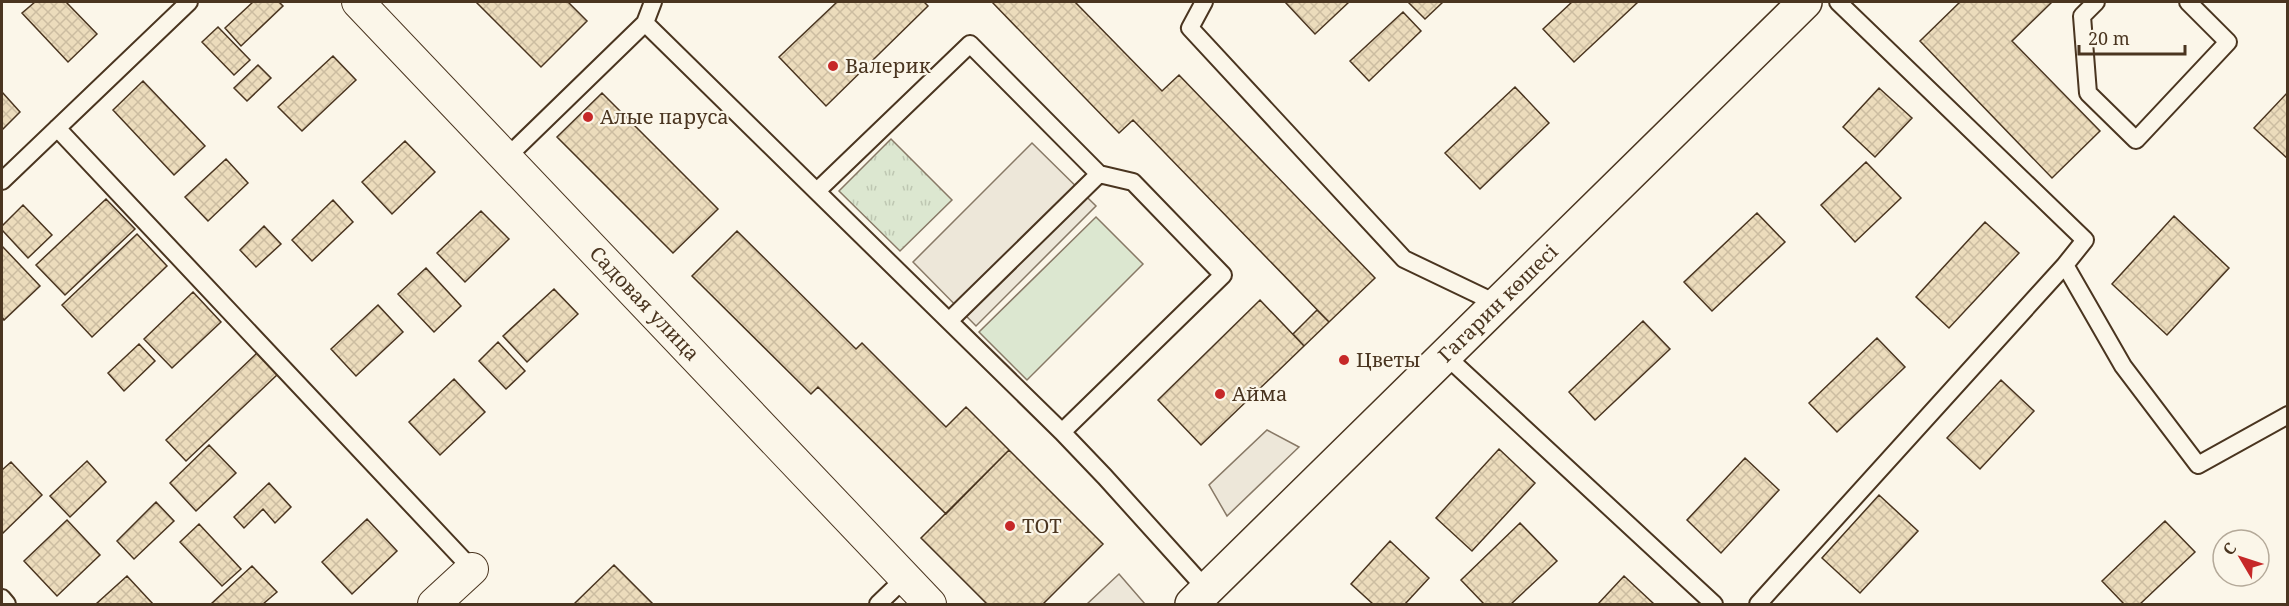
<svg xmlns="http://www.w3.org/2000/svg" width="2289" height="606" font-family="'Noto Serif',serif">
	<defs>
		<pattern id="park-tufts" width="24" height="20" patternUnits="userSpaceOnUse" patternTransform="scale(1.5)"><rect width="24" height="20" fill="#dce7d0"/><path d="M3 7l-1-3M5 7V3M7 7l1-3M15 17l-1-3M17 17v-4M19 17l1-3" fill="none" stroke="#bec7b2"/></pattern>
		<pattern id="building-cross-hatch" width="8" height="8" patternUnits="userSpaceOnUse" patternTransform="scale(1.5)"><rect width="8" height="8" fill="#ecdcbc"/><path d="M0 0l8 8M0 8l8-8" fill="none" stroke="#ccbda1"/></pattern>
	</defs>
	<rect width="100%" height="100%" fill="#fbf6e9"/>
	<path fill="url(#park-tufts)" stroke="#887966" stroke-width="1.5" d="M891,139L952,200L900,251L839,191Z"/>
	<path fill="#dce7d0" stroke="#887966" stroke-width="1.5" d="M1096,217L1143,264L1027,380L979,332Z"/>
	<path fill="#ede7d9" stroke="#887966" stroke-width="1.5" d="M1032,143L1096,206L976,326L913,262Z
		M1267,430L1299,447L1227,516L1209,485Z
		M1119,574L1145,604H1087Z"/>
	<path fill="url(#building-cross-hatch)" stroke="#4a3520" stroke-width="1.5" d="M35,2H66L97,34L68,62L22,13Z
		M253,2H279L283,6L241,46L225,28Z
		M476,2H568L587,21L541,67Z
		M837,2H924L928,6L826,106L779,57Z
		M992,2H1075L1162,91L1179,75L1375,278L1329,322L1133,120L1119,133Z
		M1285,2H1349L1315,34Z
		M1408,2H1443L1425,19Z
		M1572,2H1638L1574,62L1543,29Z
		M1960,2H2052L2012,41L2100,131L2052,178L1920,41Z
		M1403,12L1421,31L1369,81L1350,61Z
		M218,27L250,60L234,75L202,42Z
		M333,56L356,80L302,131L278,107Z
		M258,65L271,78L247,101L234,88Z
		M143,81L205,146L174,175L113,110Z
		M1515,87L1549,123L1480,189L1445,153Z
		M1879,88L1912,118L1875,157L1843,127Z
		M2,92L20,112L2,130Z
		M2288,92V159L2254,128Z
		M602,93L718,209L673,253L557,137Z
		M405,141L435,172L392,214L362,182Z
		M226,159L248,183L208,221L185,197Z
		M1866,162L1901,198L1855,242L1821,205Z
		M106,199L135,229L65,295L36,265Z
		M333,200L353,222L312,261L292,240Z
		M23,205L52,235L28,258L2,230V226Z
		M481,211L509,239L465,282L437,253Z
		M1757,213L1785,242L1712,311L1684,282Z
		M2174,216L2229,268L2167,335L2112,284Z
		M1985,222L2019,253L1949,328L1916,297Z
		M264,226L281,244L256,267L240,250Z
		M737,231L856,349L862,343L946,427L966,407L1009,450L946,514L818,387L811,394L692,276Z
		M137,234L167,266L92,337L62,305Z
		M2,246L40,286L4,320L2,317Z
		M426,268L461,306L434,332L398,294Z
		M554,289L578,314L527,362L503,336Z
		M193,292L221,322L172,368L144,339Z
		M1260,300L1304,346L1201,445L1158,400Z
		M378,305L403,332L356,376L331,349Z
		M1317,310L1329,322L1304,346L1293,334Z
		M1643,321L1670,349L1595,420L1569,392Z
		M1877,338L1905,367L1837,432L1809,403Z
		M498,342L525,371L506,389L479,361Z
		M139,344L155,361L124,391L108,373Z
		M258,352L278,374L186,461L166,440Z
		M454,379L485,412L440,455L409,422Z
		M2001,380L2034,411L1980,469L1947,438Z
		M209,445L236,473L196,511L170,483Z
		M1499,449L1535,483L1472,551L1436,518Z
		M1009,450L1103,544L1043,604H987L921,538Z
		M1745,458L1779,490L1721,553L1687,520Z
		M87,461L106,482L70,517L50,496Z
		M11,462L42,495L2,534V470Z
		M269,483L291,507L275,523L263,509L244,528L234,517Z
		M1879,495L1918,531L1860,593L1822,558Z
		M156,502L174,521L134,559L117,541Z
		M367,519L397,551L352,594L322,562Z
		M67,520L100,555L57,596L24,561Z
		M2165,521L2195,552L2140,604H2124L2102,581Z
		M1520,523L1557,561L1511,604H1484L1461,580Z
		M199,524L241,569L222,586L180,542Z
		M1390,541L1429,578L1405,604H1373L1351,584Z
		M614,565L653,604H574Z
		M252,566L277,592L263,604H211Z
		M127,576L153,604H96Z
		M1624,576L1654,604H1598Z"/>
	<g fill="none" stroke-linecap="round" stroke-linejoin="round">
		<defs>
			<path id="lane" d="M653,2L645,23L1062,432L1105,477L1207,590
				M1204,2L1190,28L1404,259L1498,304
				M1838,2L2085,240L2065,265
				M2096,2L2082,16L2088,93L2136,140L2228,42L2188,2
				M57,128L472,569
				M506,158L645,23
				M2,181L189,2
				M817,191L970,44L1099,174L1133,182L1223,275L1062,432
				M949,321L1099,174
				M1445,355L1714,604
				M2,598L7,604
				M878,604L905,578
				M1758,604L2065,265L2123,366L2198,465L2288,415"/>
			<g id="street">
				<path id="s1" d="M358,2L930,604"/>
				<path d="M434,604L472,569"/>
			</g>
			<g id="secondary">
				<path id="s2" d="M1192,604L1805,2"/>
			</g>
		</defs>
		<use href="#lane" stroke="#4a3520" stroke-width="20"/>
		<use href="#street" stroke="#4a3520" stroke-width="34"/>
		<use href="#secondary" stroke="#4a3520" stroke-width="36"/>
		<use href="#lane" stroke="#fbf6e9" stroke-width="16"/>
		<use href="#street" stroke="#fbf6e9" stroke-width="32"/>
		<use href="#secondary" stroke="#fbf6e9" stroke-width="33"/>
	</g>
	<g fill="#c62828" stroke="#fbf6e9" stroke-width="2">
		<circle cx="833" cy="66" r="6"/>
		<circle cx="588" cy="117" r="6"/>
		<circle cx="1344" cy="360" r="6"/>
		<circle cx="1220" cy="394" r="6"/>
		<circle cx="1010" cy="526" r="6"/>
	</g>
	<g text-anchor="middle" stroke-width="4.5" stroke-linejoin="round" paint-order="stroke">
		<g font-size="20" fill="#4a3520" stroke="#fbf6e9" text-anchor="start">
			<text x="845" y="73">Валерик</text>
			<text x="600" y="124">Алые паруса</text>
			<text x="1356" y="367">Цветы</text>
			<text x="1232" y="401">Айма</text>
			<text x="1022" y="533">ТОТ</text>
		</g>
		<g font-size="20" fill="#4a3520" stroke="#fbf6e9">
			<text dy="7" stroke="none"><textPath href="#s1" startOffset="416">Садовая улица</textPath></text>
			<text dy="7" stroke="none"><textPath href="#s2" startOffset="429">Гагарин көшесі</textPath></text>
		</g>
	</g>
	<rect width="2289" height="606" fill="none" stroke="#4a3520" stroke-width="6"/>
	<g transform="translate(2241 558) rotate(309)"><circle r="28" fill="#fbf6e9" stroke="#b4a999" stroke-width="1.5"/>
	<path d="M0-4.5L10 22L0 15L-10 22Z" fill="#c62828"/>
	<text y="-9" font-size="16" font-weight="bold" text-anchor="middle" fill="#4a3520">С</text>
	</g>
	<path d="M2079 45v9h106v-9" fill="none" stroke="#4a3520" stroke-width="3"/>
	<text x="2088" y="45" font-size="18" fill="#4a3520" stroke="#fbf6e9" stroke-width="4.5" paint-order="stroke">20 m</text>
</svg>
